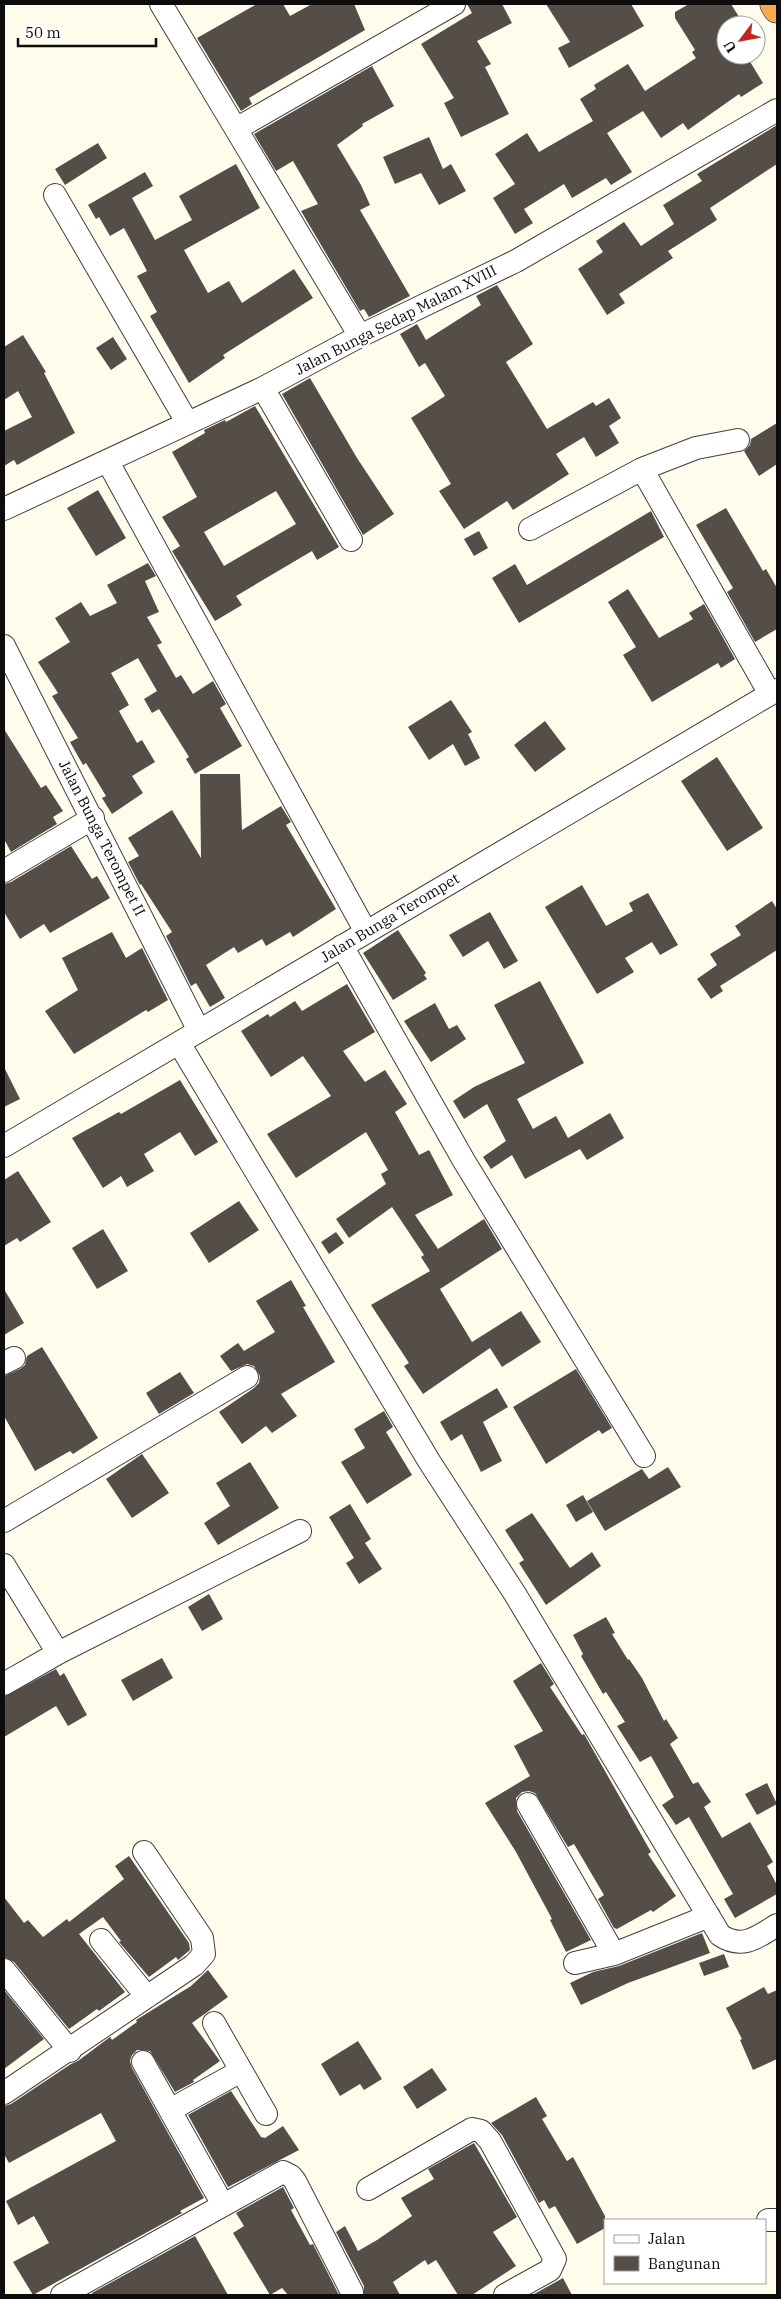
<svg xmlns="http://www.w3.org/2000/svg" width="781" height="2299" font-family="'IBM Plex Serif',serif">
	<rect width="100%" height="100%" fill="#fffcec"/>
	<path fill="#554e48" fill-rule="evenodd" d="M257,4H283L290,16L312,4H354L365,30L249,98L252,104L241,111L197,38Z
		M467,4H502L512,23L477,41L491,64L485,67L509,114L461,137L444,103L454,98L421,44L472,13Z
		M546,4H631L644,26L569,68L558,48L570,42Z
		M689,4H731L744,25H726V55H746L763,83L741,97L739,94L688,130L683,123L661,138L643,111L607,133L632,172L611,185L606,178L572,198L564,184L524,209L533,223L515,234L493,198L515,184L495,154L527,133L539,152L593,121L580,99L596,89L594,85L628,64L645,91L696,58L692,52L695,50L675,18V12Z
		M372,66L394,106L362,124L363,126L337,145L361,185L370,205L360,210L410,296L369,317L364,309L360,311L301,211L318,204L293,161L276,171L254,134Z
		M777,125V164L710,208L717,220L668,251L673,258L619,294L625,303L607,315L578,269L603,252L596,241L624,222L641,246L674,224L663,205L702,181L697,174Z
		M429,137L443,169L451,164L466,191L439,205L421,173L395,184L383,157Z
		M98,143L107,158L65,185L55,169Z
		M236,164L260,208L184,250L208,293L229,281L242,303L294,269L313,298L223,355L225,358L189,383L150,316L157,312L137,276L147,271L124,228L110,236L99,217L96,219L88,205L145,172L153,186L132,198L155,240L192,220L179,196Z
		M497,285L533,344L506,362L547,429L593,402L596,406L609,398L621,418L609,426L619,443L596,457L584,437L556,454L569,474L513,510L507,501L464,529L439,491L451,484L411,418L445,396L425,363L419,367L400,334L417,324L426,340L481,305L476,296Z
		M23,335L46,372L44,373L75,433L17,465L14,460L4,466V431L32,417L18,391L4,400V347Z
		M113,337L127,359L111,370L96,348Z
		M310,378L357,458L394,514L363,535L282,394Z
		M255,406L339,547L317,560L312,551L236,596L242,605L215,621L172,551L180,546L162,517L197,497L172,452L205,433L204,430L225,420L226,422ZM276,491L296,524L224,566L204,532Z
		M777,423V464L759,476L744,451L750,445L751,439Z
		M98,490L126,538L96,556L67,508Z
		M726,508L763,571L766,569L777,588V629L755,642L727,592L733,588L696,525Z
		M651,511L664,537L519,623L492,578L515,564L527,585Z
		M479,531L488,548L474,556L464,539Z
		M148,563L156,576L145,581L159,612L147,617L162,643L157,645L176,678L181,675L193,694L213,681L226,704L220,708L242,746L195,774L186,759L189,757L159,709L152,713L144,699L157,691L138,658L111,673L129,705L119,711L137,743L142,740L155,762L132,776L143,793L112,814L102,798L106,796L86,763L83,765L70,742L78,738L52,696L58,693L38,662L70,642L55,618L81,602L90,616L117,603L107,585Z
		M628,589L659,638L693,619L689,613L704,604L735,659L721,668L718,663L652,702L623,655L636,647L608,602Z
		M451,700L472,732L468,734L480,758L465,766L453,744L429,760L408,727Z
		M545,721L566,749L535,772L514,745Z
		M4,729L41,788L46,785L63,811L53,817L57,824L11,852L4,839Z
		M717,757L763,828L727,851L681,781Z
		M200,774H240L242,830L281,806L291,822L286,825L336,909L293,937L290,932L266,946L262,939L238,953L234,947L206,965L225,998L210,1007L196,983L191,986L166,936L172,932L141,884L140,885L128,862L139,856L128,838L172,810L201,858Z
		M71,846L92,879L97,876L110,898L50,933L44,924L20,939L4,912V884L11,882Z
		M582,885L606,926L633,911L629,903L648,893L678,945L660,955L652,942L625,958L634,972L597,994L545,907Z
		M772,901L777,909V950L720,986L723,991L711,999L697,979L717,965L710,954L741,935L735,926Z
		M490,912L518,961L504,969L488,941L463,957L449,935Z
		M398,930L426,973L424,975L427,979L393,1000L363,953Z
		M112,932L126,958L142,948L168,1000L148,1012L146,1010L74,1054L45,1011L78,990L62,958Z
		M540,981L584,1063L517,1099L533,1129L556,1116L568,1138L610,1113L624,1138L587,1160L580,1149L525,1179L512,1155L491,1169L483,1157L506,1141L487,1104L464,1119L453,1101L474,1087L525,1063L494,1005Z
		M347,984L375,1032L343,1051L365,1082L385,1070L407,1104L395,1112L419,1155L429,1150L453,1195L415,1215L438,1249L484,1219L502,1249L440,1289L472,1342L521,1311L541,1342L502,1367L490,1348L423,1394L404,1366L409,1363L371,1305L430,1271L421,1257L424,1255L392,1207L349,1238L336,1219L386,1184L381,1174L388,1170L366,1132L296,1178L267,1134L331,1096L303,1056L271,1077L241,1031L268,1014L270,1017L295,1001L302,1011Z
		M435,1003L449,1029L457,1025L466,1039L431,1062L404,1021Z
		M4,1067L20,1099L4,1107Z
		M180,1080L218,1142L195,1156L180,1132L144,1154L154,1171L127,1187L121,1176L103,1188L72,1138L119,1112L121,1114Z
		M18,1171L51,1222L20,1242L17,1238L4,1246V1180Z
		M239,1201L259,1230L209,1263L190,1233Z
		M103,1229L128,1271L97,1289L72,1248Z
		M336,1232L344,1243L329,1254L321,1242Z
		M291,1280L306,1306L303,1307L335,1362L281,1394L297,1416L272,1433L266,1426L242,1444L219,1412L254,1388L259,1383L260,1376L254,1366L247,1364L231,1371L220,1356L238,1343L244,1351L275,1332L256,1301Z
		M4,1289L24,1323L4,1335Z
		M42,1347L98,1438L73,1454L70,1451L35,1471L4,1416V1376L20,1369L25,1365L27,1356Z
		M576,1369L612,1428L602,1434L599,1430L546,1464L513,1407Z
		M180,1372L194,1393L159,1414L146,1393Z
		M497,1388L508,1407L483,1422L502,1461L481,1472L462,1434L451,1441L440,1422Z
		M384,1411L393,1427L386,1432L412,1475L367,1504L341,1462L365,1448L354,1429Z
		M142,1454L169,1493L132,1518L106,1479Z
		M250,1462L279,1508L218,1545L204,1523L230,1506L216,1483Z
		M668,1467L681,1487L605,1531L587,1501L642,1469L649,1479Z
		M583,1495L593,1512L576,1522L566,1505Z
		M350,1504L371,1539L365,1543L382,1569L359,1584L346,1563L354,1558L329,1517Z
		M532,1513L570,1568L592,1552L601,1566L546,1605L519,1563L524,1560L505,1530Z
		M209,1594L223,1619L202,1631L188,1607Z
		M606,1617L615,1633L612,1634L628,1660L629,1659L642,1678L664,1721L666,1719L678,1738L670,1744L693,1784L698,1782L711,1802L704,1807L722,1838L750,1822L773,1862L767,1866L777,1885V1894L735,1918L724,1899L733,1894L689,1817L676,1825L662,1805L674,1797L651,1756L640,1762L617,1726L625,1722L606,1692L603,1694L581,1656L583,1654L573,1635Z
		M162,1658L173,1678L133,1701L121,1680Z
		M541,1663L554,1684L550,1687L582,1735L584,1734L651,1852L648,1854L676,1896L653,1912L651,1910L617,1929L614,1928L598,1899L604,1895L574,1844L568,1847L535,1793L529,1791L522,1792L516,1798L517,1811L591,1940L566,1952L550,1920L552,1919L516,1852L485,1803L530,1776L514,1746L543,1731L513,1681Z
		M56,1669L60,1676L64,1673L87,1715L68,1726L56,1706L4,1737V1697Z
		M767,1783L777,1804L757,1815L745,1794Z
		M129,1856L189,1943L190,1950L178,1960L176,1957L149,1977L119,1942L121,1941L103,1917L79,1934L125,1992L99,2011L97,2009L69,2029L14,1962L4,1957V1897L24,1923L28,1920L43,1937L67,1919L69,1922L124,1879L115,1866Z
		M702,1933L710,1953L628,1983L581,2005L570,1983L593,1972L619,1966Z
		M724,1954L729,1967L704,1976L699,1963Z
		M208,1970L228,1997L192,2023L220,2061L193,2080L194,2082L175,2092L150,2051L137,2050L132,2055L130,2061L132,2068L204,2198L180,2211L182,2213L33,2295L13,2262L49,2243L34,2216L18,2225L6,2201L116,2141L101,2113L9,2163L4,2154V2106L11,2104L71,2064L78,2061L110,2037L112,2040L137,2022L136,2020L191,1986Z
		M764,1987L768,1994L777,1990V2059L753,2070L740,2040L742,2039L726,2008Z
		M4,1990L44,2039L4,2069Z
		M358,2041L382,2079L364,2090L360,2084L340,2096L321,2064Z
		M432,2068L447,2090L417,2109L403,2087Z
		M231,2091L261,2137L265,2138L283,2126L299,2150L228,2187L188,2115Z
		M536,2097L547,2116L542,2119L567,2161L573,2157L605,2216V2228L577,2244L555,2206L549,2209L544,2200L539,2203L502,2135L491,2123Z
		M474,2143L517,2217L493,2232L516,2266L472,2295H458L436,2260L428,2265L425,2260L393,2282L400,2295H364V2286L336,2232L345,2226L358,2251L377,2240L412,2216L401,2198L434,2179L428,2169Z
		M283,2187L294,2208L291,2210L310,2245L313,2244L339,2295H288L282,2288L270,2295L233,2233L244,2226L236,2213Z
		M195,2236L228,2295H93L92,2293Z
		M563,2278L572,2295H532L536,2293Z"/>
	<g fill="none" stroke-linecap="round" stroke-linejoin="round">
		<defs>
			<path id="minor" d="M161,4L360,336
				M236,129L454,4
				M55,195L187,422
				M263,388L351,540
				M108,462L366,932
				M642,469L696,448L738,440
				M4,509L263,388L360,336L516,261L777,110
				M530,529L642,469L770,694
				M4,646L199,1031
				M4,871L93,818
				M342,946L464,1161L644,1456
				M179,1043L429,1461L515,1594L720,1935C742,1950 758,1937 777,1925
				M4,1146L777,690
				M4,1363L14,1358
				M4,1521L247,1377
				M4,1565L58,1653
				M4,1684L58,1653L300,1531
				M528,1804L614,1954
				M101,1940L147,1997
				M575,1963L614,1954L709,1916
				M4,1970L70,2051
				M214,2023L266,2114
				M143,2062L223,2205
				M4,2093L194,1965L204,1954L202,1938L144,1852
				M170,2110L241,2071
				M368,2189L472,2129L481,2131L490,2141L555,2259L550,2270L505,2295
				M768,2220H777
				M62,2295L283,2172L291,2176L295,2181L352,2292"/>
			<path id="highway" d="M774,4L777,9"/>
		</defs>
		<use href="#minor" stroke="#3f3f3f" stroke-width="24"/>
		<use href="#highway" stroke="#1d1d1d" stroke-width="29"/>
		<use href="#minor" stroke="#fff" stroke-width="22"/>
		<use href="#highway" stroke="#f7a851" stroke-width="28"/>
	</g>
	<g text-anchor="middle" stroke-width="5" stroke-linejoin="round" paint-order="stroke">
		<g font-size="15" fill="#0c0c0c" stroke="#fff">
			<text transform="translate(396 320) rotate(-27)" y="5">Jalan Bunga Sedap Malam XVIII</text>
			<text transform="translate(102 838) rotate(63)" y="5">Jalan Bunga Terompet II</text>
			<text transform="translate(390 918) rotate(-31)" y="5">Jalan Bunga Terompet</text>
		</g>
	</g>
	<rect width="781" height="2299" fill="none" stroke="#0c0c0c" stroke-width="10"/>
	<rect x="604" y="2219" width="162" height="65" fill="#ffffff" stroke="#9e9e9e"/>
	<rect x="614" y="2235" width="25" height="8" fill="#ffffff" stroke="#9e9e9e"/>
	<text x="648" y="2244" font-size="15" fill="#0c0c0c">Jalan</text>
	<rect x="614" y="2256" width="25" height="15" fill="#554e48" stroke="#9e9e9e"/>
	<text x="648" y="2269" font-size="15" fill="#0c0c0c">Bangunan</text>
	<g transform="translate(741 40) rotate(238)"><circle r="24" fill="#ffffff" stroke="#9e9e9e"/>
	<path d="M0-4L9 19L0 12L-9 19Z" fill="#bf2522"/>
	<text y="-8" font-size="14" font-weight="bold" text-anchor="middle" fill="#0c0c0c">U</text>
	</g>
	<path d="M18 38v8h138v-8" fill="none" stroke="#0c0c0c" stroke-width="2.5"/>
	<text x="25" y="38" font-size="15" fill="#0c0c0c" stroke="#ffffff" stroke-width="4" paint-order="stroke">50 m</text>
</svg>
